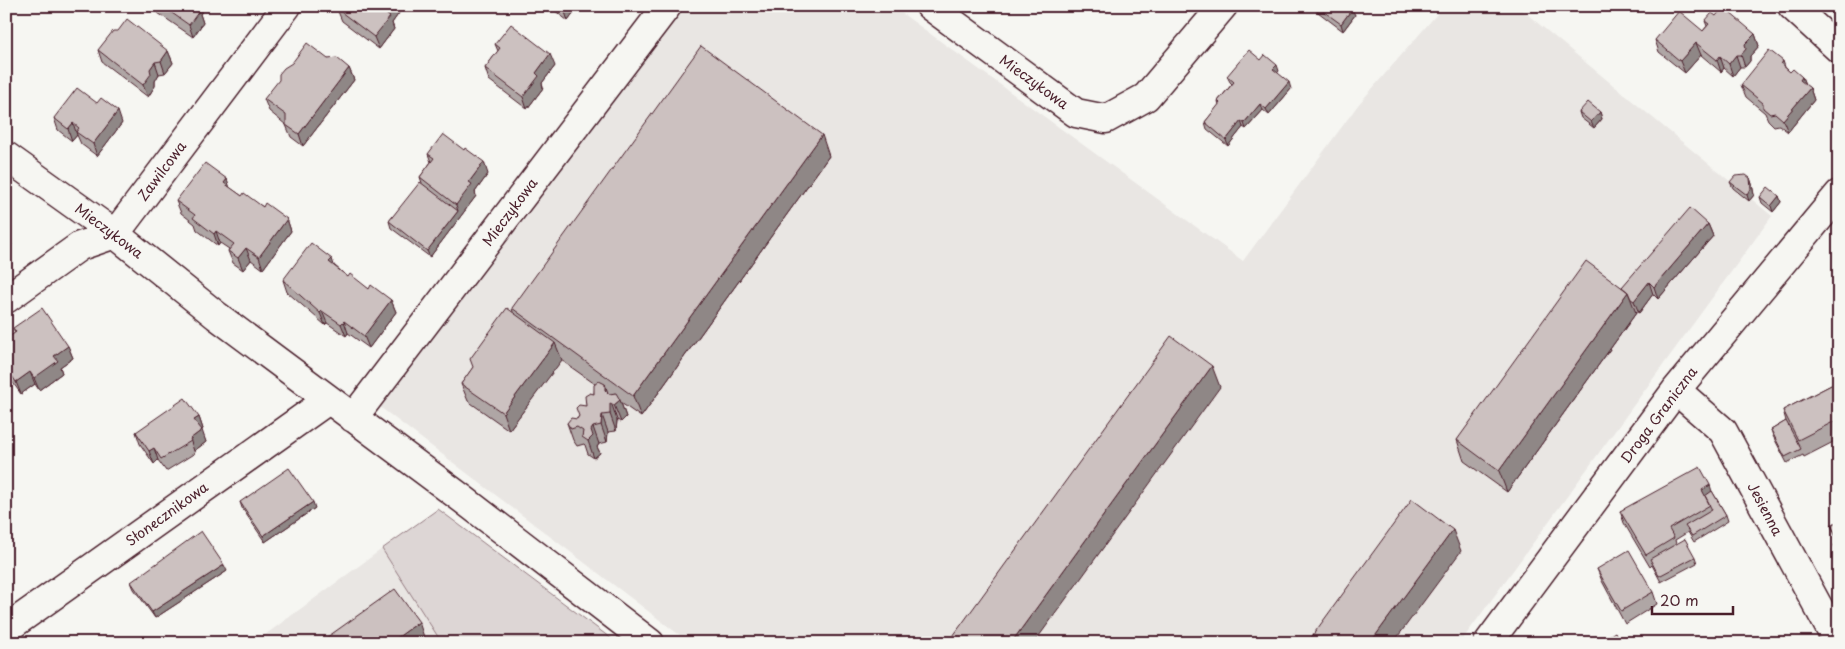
<svg xmlns="http://www.w3.org/2000/svg" width="1845" height="649" font-family="'Playpen Sans',sans-serif">
	<rect width="100%" height="100%" fill="#f6f6f2"/>
	<filter id="ink" filterUnits="userSpaceOnUse"><feTurbulence type="fractalNoise" baseFrequency=".02" numOctaves="2"/><feDisplacementMap in="SourceGraphic" scale="10" xChannelSelector="R" yChannelSelector="G"/><feConvolveMatrix kernelMatrix="1 2 1 2 8 2 1 2 1" color-interpolation-filters="sRGB"/></filter>
	<g filter="url(#ink)">
		<path fill="#e9e6e3" d="M678,6H892L1243,261L1358,105L1444,6H1517L1772,216L1460,643H690L380,407L394,382Z
			M438,509L617,643H254L382,549Z"/>
		<path fill="#ddd6d5" stroke="#947a80" d="M438,509L617,643H442L382,549Z"/>
		<g fill="none" stroke-linecap="round" stroke-linejoin="round">
			<defs>
				<path id="minor" d="M930,6L1076,113L1106,119L1146,97L1223,6
					M1792,6L1839,49
					M6,156L115,234L217,316L464,500L650,643
					M6,299L80,246L115,234L287,6
					M1676,390L1723,431L1838,643
					M353,418L667,6
					M6,629L328,400
					M1488,643L1676,390L1839,194"/>
			</defs>
			<use href="#minor" stroke="#4a1f2b" stroke-width="31"/>
			<use href="#minor" stroke="#f6f6f2" stroke-width="28"/>
		</g>
		<path fill="#afa6a5" stroke="#4a1f2b" d="M153,6H206L200,14L203,23L193,37L155,11Z
			M340,6H404L392,23L394,29L379,49L342,21L337,9Z
			M549,6H579L568,21Z
			M1313,6H1348L1355,15L1343,31L1314,9Z
			M1716,16L1755,34L1759,46L1750,56V61L1745,67H1740L1733,76L1724,68L1721,72L1701,55L1685,73L1659,52L1655,40L1703,31L1707,26L1705,21Z
			M495,44L555,66L542,83L543,88L527,109L489,80L485,68L498,51Z
			M98,50L168,51L173,63L165,73L159,74L155,81V86L148,97L102,62Z
			M328,59L349,68L354,80L303,146L291,137L286,125L269,111L264,99Z
			M1261,60L1279,71L1277,73L1291,89L1269,115L1263,110L1246,129L1243,127L1228,146L1207,129L1205,122L1219,105L1218,101L1232,84L1230,82L1227,76Z
			M1786,68L1790,72L1802,77L1805,85L1810,88L1814,100L1788,132L1779,125L1774,126L1768,120L1765,113L1746,97L1741,85Z
			M1579,112H1600L1602,119L1594,128L1581,118Z
			M54,118L122,123L97,156L81,144L77,135L72,141L58,130Z
			M428,154L488,174L475,192L476,196L430,257L391,228L389,221L422,183L420,177L431,162Z
			M829,156L641,417L621,403L626,417L621,422L617,420L616,431L608,432L607,442L599,444L597,447L600,453L594,458L588,454L585,445L584,444L577,446L573,440L567,423L577,419L594,394L595,384L561,360L509,430L468,401L461,384L513,312L512,308Z
			M1750,178L1752,184L1754,195L1749,201L1733,188L1730,182Z
			M227,179L229,187L242,196L287,219L291,231L263,269L251,260L243,270L233,263L228,251L229,249L220,243L218,246L197,230L195,224L181,213L176,201Z
			M1779,196L1781,202L1773,212L1762,203L1760,197Z
			M1708,224L1713,236L1658,299L1653,294L1639,313L1635,311L1636,313L1507,492L1464,461L1457,440L1622,287Z
			M335,266L348,277L369,289L391,300L396,312L369,348L348,333L346,336L327,323L325,325L287,292L283,280Z
			M13,328L68,346L73,358L60,367L62,373L39,390L35,384L21,394L6,373V333L9,337L15,333Z
			M1839,381V439L1804,457L1803,455L1787,463L1773,436L1771,430L1786,421L1783,410Z
			M199,417L203,429L201,430L206,442L194,451L195,453L166,471L158,460L154,464L140,444L136,432Z
			M1712,491L1726,515L1728,521L1694,542L1688,532L1675,540L1676,544L1695,557L1697,563L1661,582L1652,565L1650,567L1624,523L1620,511Z
			M240,502L315,508L265,542L242,508Z
			M1839,521V555L1838,543L1831,525Z
			M1597,569L1653,592L1657,604L1625,624L1602,581Z
			M227,571L155,618L134,589L131,582Z"/>
		<path fill="#8f8786" stroke="#4a1f2b" d="M193,6H206L200,14L203,23L193,37L189,25Z
			M391,6H404L392,23L394,29L379,49L374,37L386,14Z
			M566,6H579L568,21L564,9Z
			M1352,9L1355,15L1343,31L1341,24Z
			M1755,34L1759,46L1750,56V61L1745,67L1741,55L1745,44Z
			M1696,43L1701,55L1685,73L1680,61Z
			M168,51L173,63L165,73L161,61Z
			M550,54L555,66L542,83L543,88L527,109L523,97L536,73Z
			M1736,55L1740,67L1733,76L1729,64Z
			M1720,56L1724,68L1721,72L1717,60Z
			M1783,61L1787,73L1781,64Z
			M155,62L159,74L155,81V86L148,97L143,85L150,69Z
			M1277,65L1279,71L1275,76L1273,69Z
			M349,68L354,80L303,146L299,134Z
			M1802,77L1807,89L1800,80Z
			M1289,82L1291,89L1269,115L1266,109Z
			M1810,88L1814,100L1788,132L1783,120Z
			M1260,104L1263,110L1246,129L1244,123Z
			M118,111L122,123L97,156L93,144Z
			M1600,112L1602,119L1594,128L1591,122Z
			M1241,121L1243,127L1228,146L1226,140Z
			M73,123L77,135L72,141L68,129Z
			M822,135L829,156L641,417L633,396Z
			M484,162L488,174L475,192L476,196L430,257L427,251L458,211L456,205L469,182Z
			M1750,178L1752,184L1754,195L1749,201L1747,195Z
			M227,179L231,191L224,183Z
			M1779,196L1781,202L1773,212L1771,206Z
			M287,219L291,231L263,269L259,257Z
			M1708,224L1713,236L1658,299L1654,287Z
			M216,231L220,243L218,246L214,234Z
			M6,233H8L12,245L6,249Z
			M246,248L251,260L243,270L238,258Z
			M332,259L336,271L329,262Z
			M1649,282L1653,294L1639,313L1634,301Z
			M1628,292L1636,313L1507,492L1499,471Z
			M391,300L396,312L369,348L364,336Z
			M322,311L327,323L325,325L320,313Z
			M344,321L348,333L346,336L341,324Z
			M555,343L562,360L509,430L503,413Z
			M68,346L73,358L60,367L62,373L39,390L34,378L54,356Z
			M1212,366L1220,387L1034,643H1011Z
			M30,372L35,384L21,394L16,382Z
			M605,384L617,420L616,431L610,414L605,390Z
			M620,400L626,417L621,422L614,405Z
			M602,415L608,432L607,442L601,425Z
			M199,417L203,429L199,432L194,420Z
			M593,427L599,444L597,447L600,453L594,458L588,441L591,430Z
			M202,430L206,442L194,451L190,439Z
			M154,448L158,460L154,464L149,451Z
			M1710,485L1714,498L1707,502L1702,490Z
			M313,502L315,508L265,542L263,536Z
			M1453,530L1461,551L1393,643H1370Z
			M224,565L227,571L155,618L152,612Z
			M419,622L426,643H390Z"/>
		<path fill="#ccc1c0" stroke="#4a1f2b" d="M162,6H193L199,11L189,25Z
			M340,6H391L386,14L390,17L374,37L337,9Z
			M1316,6H1348L1352,9L1341,24Z
			M1723,7L1755,34L1745,44L1746,49L1741,55H1736L1729,64L1720,56L1717,60L1696,43L1680,61L1655,40L1679,11L1703,31L1709,24L1705,21L1712,13L1716,16Z
			M127,19L168,51L161,61L155,62L150,69L151,74L143,85L98,50L113,31H118Z
			M511,24L550,54L536,73L539,76L523,97L485,68L500,48L495,44Z
			M307,43L328,59L337,58L349,68L299,134L286,125V115L264,99L279,80V74L284,68L292,63Z
			M701,46L822,135L633,396L512,308Z
			M1249,50L1261,60L1265,55L1277,65L1273,69L1289,82L1266,109L1260,104L1244,123L1241,121L1226,140L1205,122L1220,103L1218,101L1234,82L1227,76Z
			M1769,50L1783,61L1781,64L1790,72L1793,69L1802,77L1800,80L1810,88L1783,120L1775,113L1770,114L1763,108V103L1741,85Z
			M77,88L97,103L101,98L118,111L93,144L76,132L79,128L73,123L68,129L54,118Z
			M1588,102L1600,112L1591,122L1579,112Z
			M443,134L464,150L465,148L484,162L469,182L472,184L456,205L420,177L434,158L428,154Z
			M205,163L227,179L224,183L242,196L244,193L263,207L265,203L287,219L259,257L246,248L238,258L228,251L234,244L216,231L214,234L193,218L195,215L176,201Z
			M1746,175L1750,178L1751,189L1747,195L1730,182L1735,176Z
			M420,182L458,211L427,251L389,221Z
			M1768,187L1779,196L1771,206L1760,197Z
			M1690,208L1708,224L1654,287L1649,282L1634,301L1631,299L1628,292L1622,287Z
			M311,243L332,259L329,262L348,277L350,274L369,289L371,285L391,300L364,336L344,321L341,324L322,311L320,313L283,280Z
			M1586,261L1628,292L1499,471L1457,440Z
			M42,308L68,346L54,356L58,361L34,378L30,372L16,382L6,367V333L9,337L16,332L13,328Z
			M507,308L555,343L503,413L461,384L473,367L470,359Z
			M1171,336L1212,366L1011,643H948Z
			M599,381L605,384V390L609,394L616,393L620,400L614,405L610,403V414L602,415L601,425L593,427L591,430L593,436L588,441L582,437L583,431L577,427L571,429L567,423L571,418L577,419L579,416L576,408L579,405L586,406L585,396L590,393L594,394V385Z
			M1839,381V419L1798,440L1783,410Z
			M185,398L199,417L194,420L202,430L190,439L191,441L161,459L154,448L149,451L136,432Z
			M1786,421L1801,449L1785,457L1771,430Z
			M1700,467L1710,485L1702,490L1710,505L1669,529L1674,538L1646,555L1620,511Z
			M289,468L313,502L263,536L240,502Z
			M1712,491L1726,515L1692,536L1685,526L1712,510L1705,496Z
			M1412,499L1453,530L1370,643H1307Z
			M1839,521V540L1831,525Z
			M201,531L224,565L152,612L131,582Z
			M1685,539L1695,557L1659,576L1650,559Z
			M1839,542V555L1834,545Z
			M1629,550L1653,592L1621,611L1597,569Z
			M395,589L419,622L390,643H319Z
			M1615,632L1621,643H1597Z"/>
	</g>
	<g text-anchor="middle" stroke-width="4.5" stroke-linejoin="round" paint-order="stroke">
		<g font-size="14" fill="#4a1f2b" stroke="#f6f6f2">
			<text transform="translate(1034 82) rotate(36)" y="5">Mieczykowa</text>
			<text transform="translate(162 171) rotate(-53)" y="5">Zawilcowa</text>
			<text transform="translate(510 212) rotate(-53)" y="5">Mieczykowa</text>
			<text transform="translate(109 231) rotate(37)" y="5">Mieczykowa</text>
			<text transform="translate(1659 415) rotate(-53)" y="5">Droga Graniczna</text>
			<text transform="translate(1765 509) rotate(62)" y="5">Jesienna</text>
			<text transform="translate(167 514) rotate(-36)" y="5">Słonecznikowa</text>
		</g>
	</g>
	<rect width="1845" height="649" fill="none" stroke="#f6f6f2" stroke-width="25"/>
	<rect x="12" y="12" width="1820" height="624" fill="none" stroke="#4a1f2b" stroke-width="2" filter="url(#ink)"/>
	<path d="M1652 606v8h81v-8" fill="none" stroke="#4a1f2b" stroke-width="2.5"/>
	<text x="1660" y="606" font-size="15" fill="#4a1f2b" stroke="#f6f6f2" stroke-width="4" paint-order="stroke">20 m</text>
</svg>
